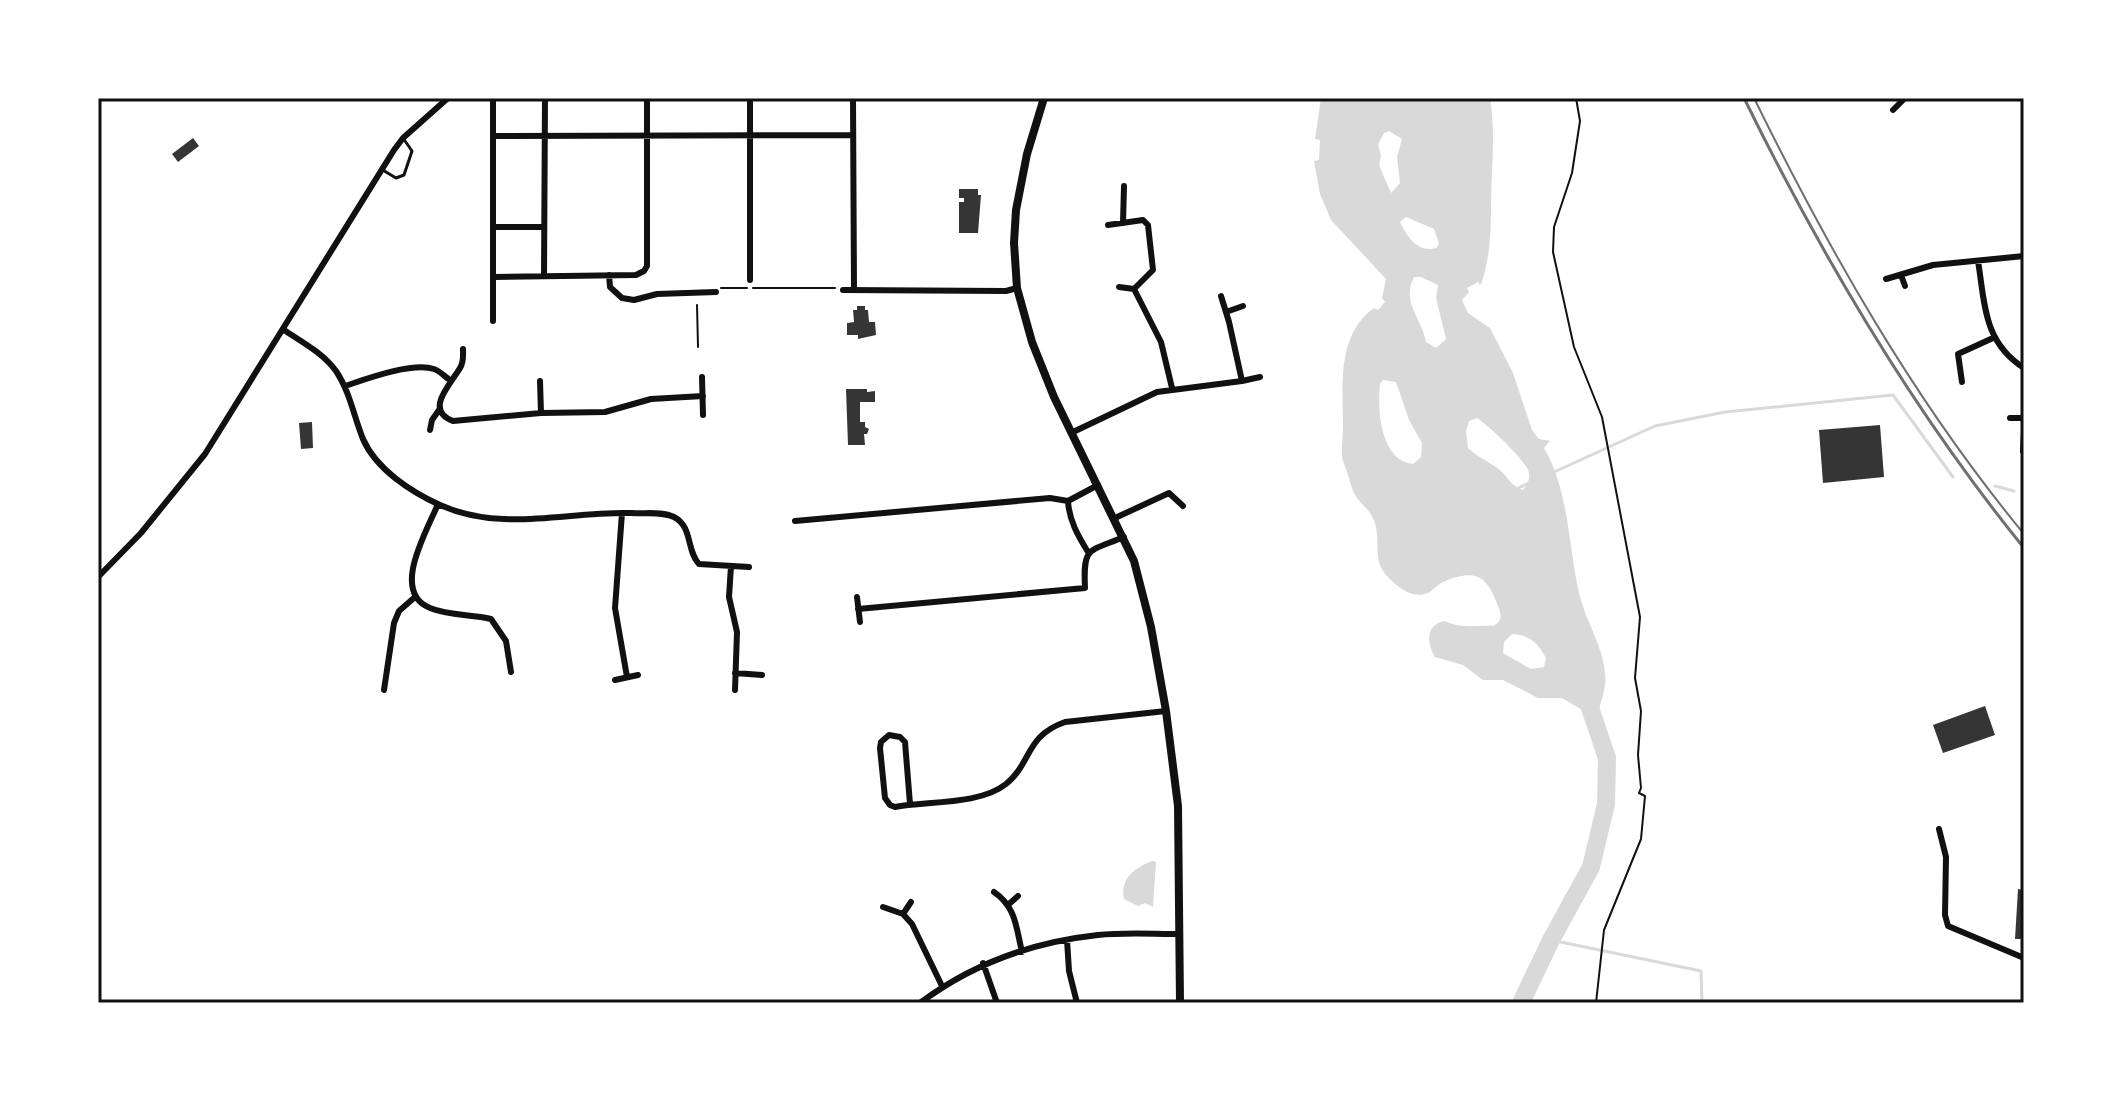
<svg xmlns="http://www.w3.org/2000/svg" width="2122" height="1101" font-family="Inter,sans-serif">
	<rect width="100%" height="100%" fill="#fff"/>
	<path fill="#d9d9d9" fill-rule="evenodd" d="M1321,98H1490C1496,134 1491,170 1491,206C1491,234 1490,255 1482,282L1480,285L1478,282L1467,288L1469,292L1462,300L1468,313L1490,328L1513,373L1532,430L1539,439L1550,441L1544,448C1570,493 1568,548 1580,597C1587,623 1602,645 1605,672C1607,689 1601,699 1598,714L1589,717L1586,712L1562,698H1538L1503,680H1483L1463,665L1435,657C1426,642 1426,624 1445,621C1460,629 1476,625 1493,626C1502,621 1502,616 1498,606C1487,576 1476,568 1443,582C1437,585 1433,590 1428,593C1414,599 1400,589 1390,579C1371,562 1381,544 1375,523C1371,510 1360,504 1354,493C1350,484 1348,473 1344,464C1340,454 1343,438 1343,428C1343,387 1336,335 1374,308L1378,310L1385,302L1382,298L1386,279L1331,220L1320,194L1314,161L1319,160L1320,140L1315,139ZM1389,131L1402,139L1397,157L1400,183L1391,193L1379,165L1381,156L1378,144L1384,133ZM1406,217L1434,229L1439,243L1437,248C1418,253 1408,238 1400,222ZM1414,277H1421L1438,285L1436,298L1446,339L1436,348L1426,342C1422,318 1401,303 1414,277ZM1383,380L1396,382L1409,420L1422,443L1421,457L1413,464C1380,461 1377,408 1380,384ZM1477,418C1488,425 1527,461 1529,473C1530,480 1527,485 1523,490C1512,486 1510,481 1503,473C1495,464 1479,459 1468,448L1466,431L1469,421ZM1512,634C1530,635 1538,643 1546,658L1544,667L1531,669L1503,653L1504,642Z
		M1152,861L1156,862L1153,907L1145,903L1138,906L1124,899C1120,878 1135,868 1152,861Z"/>
	<g fill="none" stroke-linecap="round" stroke-linejoin="round">
		<path stroke="#d9d9d9" stroke-width="3" d="M1554,472L1655,426L1725,412L1893,395L1953,477
			M1995,486L2014,491
			M1514,490L1529,483
			M1551,940L1701,971L1702,1003"/>
		<path stroke="#d9d9d9" stroke-width="18" d="M1521,1003L1551,940L1591,867L1606,804L1607,758L1585,693"/>
	</g>
	<path fill="#353535" d="M193,138L199,146L178,162L172,154Z
		M959,189H978V195H981L978,233H959V202H964V198H959Z
		M857,306H865V310H868L869,322H875L876,335L858,339V335H847V323L854,322L853,310H857Z
		M846,389H867V392L875,391V402H860V422H865V427L869,429L867,434H864L865,445H848Z
		M312,422L313,448L301,449L299,423Z
		M1880,425L1884,477L1823,483L1819,430Z
		M1985,706L1995,735L1943,753L1933,725Z
		M2018,889L2024,890V939H2015Z"/>
	<g fill="none" stroke-linecap="round" stroke-linejoin="round">
		<path stroke="#111" stroke-width="2" d="M1576,98L1580,121L1572,173L1554,227L1553,252L1574,347L1602,417L1640,617L1635,678L1641,711L1638,755L1641,788L1639,793L1645,796L1641,839L1604,930L1596,1003
			M721,288H747
			M753,288H835
			M697,305L698,347"/>
		<path stroke="#111" stroke-width="3" d="M381,169L396,178L404,175L412,151L403,138"/>
		<path stroke="#111" stroke-width="6" d="M750,98V280
			M853,98L854,290
			M1893,110L1905,98
			M493,136L853,135
			M1123,223L1124,186
			M1108,225L1143,220L1148,225L1153,270L1134,289L1119,287
			M493,227H544
			M1978,261C1985,303 1983,342 2024,368
			M609,275L610,287L622,298L634,300L657,294L716,292
			M1901,275L1905,286
			M544,276L545,98
			M493,277L636,275L644,271L647,266V98
			M1886,279L1933,265L2024,256
			M1134,289L1161,342L1172,388
			M843,290L1006,291L1017,288
			M1226,312L1243,306
			M493,321V98
			M284,330C302,342 323,353 336,371C350,392 354,417 363,439C376,469 411,492 440,505C503,533 566,511 632,513C645,514 662,511 674,517C693,527 686,550 699,564L749,567
			M463,349C463,356 464,362 460,368C450,385 424,410 453,421L541,413L605,412L651,399L703,396
			M702,377L703,415
			M540,381L541,413
			M1242,381L1260,377
			M1962,382L1958,354L1993,338
			M345,386C366,379 412,362 434,369C440,371 445,377 450,380
			M2010,418H2024
			M430,430L432,420L439,410
			M1071,433L1157,392L1242,381L1229,322L1221,296
			M2023,451L2024,431
			M1068,501C1069,520 1078,536 1088,552
			M438,504C427,531 390,592 430,608C449,616 472,614 491,619L506,641L511,672
			M622,513L615,608L627,677
			M1115,518L1169,493L1183,506
			M795,521L1050,498L1068,501L1098,485
			M731,566L729,597L737,632L735,690
			M98,577L141,533L205,454L394,150L403,138L448,98
			M857,597L860,622
			M858,609L1085,588C1083,546 1088,552 1124,537
			M735,673L762,675
			M615,680L638,675
			M384,690L394,623L399,611L415,597
			M910,804L905,742L900,737L889,735L881,742L880,748L885,798L890,805L895,807C927,801 980,805 1006,784C1032,763 1025,736 1065,722L1166,711
			M1939,829L1946,857L1945,915L1948,926L2024,958
			M994,892C1016,907 1016,927 1022,952
			M1009,904L1018,896
			M883,907L903,914L912,924L942,986
			M903,914L911,902
			M1067,940L1069,971L1077,1003
			M983,963L997,1003
			M920,1003C972,964 1033,942 1098,935C1124,932 1152,934 1179,934"/>
		<path stroke="#111" stroke-width="8" d="M1044,98L1027,154L1016,210L1014,243L1017,288L1032,342L1054,397L1134,561L1151,627L1166,711L1178,806L1180,1003"/>
		<path stroke="#707070" stroke-width="2" d="M1754,98C1829,251 1915,402 2024,534"/>
		<path stroke="#707070" stroke-width="3" d="M1744,98C1822,257 1912,410 2024,548"/>
	</g>
	<rect width="2122" height="1101" fill="none" stroke="#ffffff" stroke-width="200"/>
	<rect x="100" y="100" width="1922" height="901" fill="none" stroke="#111" stroke-width="3"/>
</svg>
